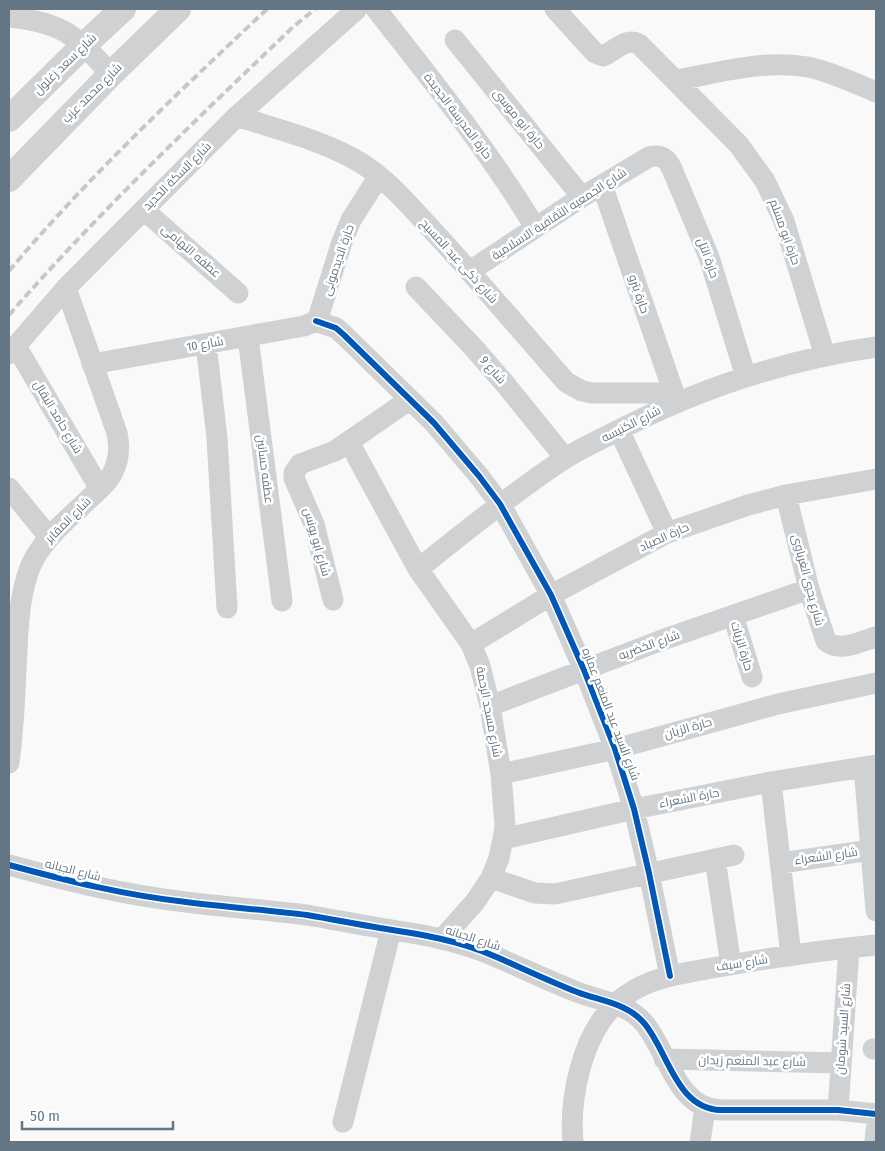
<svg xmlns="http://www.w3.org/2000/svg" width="885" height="1151" font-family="'Fira Sans Condensed',Cairo,sans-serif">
	<rect width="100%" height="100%" fill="#f9f9f9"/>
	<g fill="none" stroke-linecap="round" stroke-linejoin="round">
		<path stroke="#cfd1d2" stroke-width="21" d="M376,9C432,80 488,150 535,227
			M555,9L595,53L603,56C615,51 626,37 639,44L739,145L765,181L784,221L825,356
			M9,17C64,23 74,34 111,74
			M455,40L582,197
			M676,80C719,73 764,59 808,67C832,72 854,83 876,92
			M237,116C278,130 323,140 361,163C390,181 412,209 435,233C480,282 522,332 566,382L582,391L592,393H673
			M602,185L677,402
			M144,210L238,293
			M470,271L582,197L649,157C661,154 667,158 672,169L709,257L746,377
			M416,287L473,347L506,385L565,458
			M316,321L336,328L344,335L434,423L479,476L500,504L551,595L584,670L615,749L634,809L649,873L670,976
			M316,321L319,315L342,242L351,220L379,176
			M248,337L282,601
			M206,344L217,438L227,608
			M16,346L100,489
			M9,354L66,288L237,116L357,9
			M92,364L304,326L316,321
			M619,430L667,533
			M349,442L418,569L471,644L480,666L490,706L501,774L505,826L503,839L499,858L491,878L475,902L442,939
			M9,488L49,537
			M786,495L809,589L826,641C840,653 861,641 876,637
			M418,569C466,531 513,493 564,459C578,450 595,442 611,434C693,391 783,360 876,347
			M333,600L314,524L294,478V473L300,464L335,451L409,400
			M733,615L752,677
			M471,644L551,595L667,533L748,505L786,495L876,479
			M490,706L662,640L809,589
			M9,763C13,732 15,700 16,668C18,634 18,587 35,557C49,534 70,517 89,499C97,491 107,484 112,474C119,461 120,447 117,433L66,288
			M864,767L876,911
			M501,774L615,749L778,704L876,683
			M771,782L791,956
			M503,839L634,809L771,782L876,765
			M715,859L731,965
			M781,863L871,850
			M9,865C68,881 124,895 186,902C226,907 266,910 307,915C331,919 356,924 380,928C419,934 458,940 494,956C522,968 549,981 577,992C600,1001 627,1003 644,1023C668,1051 676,1109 721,1110H838L876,1114
			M491,878L535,893L555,894L734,855
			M873,1049H876
			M664,1059L841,1063
			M838,1110L849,948
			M343,1122L391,930
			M573,1142C569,1098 582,1036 615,1004C625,995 638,987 651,982C672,974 695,971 718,967C770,958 823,950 876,945
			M700,1142L705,1108
			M875,1142L876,1129"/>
		<path stroke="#cfd1d2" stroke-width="26" d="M9,119L84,45L123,9
			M9,179L111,74L178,9"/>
		<path stroke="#c5c7c8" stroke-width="4" stroke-dasharray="8 4" stroke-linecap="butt" d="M9,271C88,177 178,93 267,9
			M9,315C98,213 196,120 293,27L315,9"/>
		<defs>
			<path id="cycleway" d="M316,321L336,328L344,335L434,423L479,476L500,504L551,595L584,670L615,749L634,809L649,873L670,976
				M9,865C68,881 124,895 186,902C226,907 266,910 307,915C331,919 356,924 380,928C419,934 458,940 494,956C522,968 549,981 577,992C600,1001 627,1003 644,1023C668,1051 676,1109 721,1110H838L876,1114"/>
		</defs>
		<use href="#cycleway" stroke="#fff" stroke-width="9"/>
		<use href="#cycleway" stroke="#0057b8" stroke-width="6"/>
	</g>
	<g text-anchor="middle" stroke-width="5" stroke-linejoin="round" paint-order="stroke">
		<g font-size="12" fill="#647584" stroke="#fff">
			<text transform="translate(65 64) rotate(-44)" y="4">شارع سعد زغلول</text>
			<text transform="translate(92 93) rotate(-45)" y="4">شارع محمد عزب</text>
			<text transform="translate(458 116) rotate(53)" y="4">حارة المدرسة الجديدة</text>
			<text transform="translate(519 119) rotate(51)" y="4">حارة ابو موسى</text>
			<text transform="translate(177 176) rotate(-45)" y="4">شارع السكة الحديد</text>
			<text transform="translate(559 214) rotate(-33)" y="4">شارع الجمعيه الثقافية الاسلامية</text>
			<text transform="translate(785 232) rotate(70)" y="4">حارة ابو مسلم</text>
			<text transform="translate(191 251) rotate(41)" y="4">عطفه التهامى</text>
			<text transform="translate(708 258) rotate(70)" y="4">حارة التل</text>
			<text transform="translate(338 260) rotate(-71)" y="4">حارة الديدمونى</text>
			<text transform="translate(459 261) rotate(48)" y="4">شارع ذكى عبد المسيح</text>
			<text transform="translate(639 294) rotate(71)" y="4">حارة بترو</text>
			<text transform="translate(205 344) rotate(-10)" y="4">شارع 10</text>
			<text transform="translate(493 370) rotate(49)" y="4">شارع 9</text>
			<text transform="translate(58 417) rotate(59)" y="4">شارع حامد البقال</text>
			<text transform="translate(631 424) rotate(-27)" y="4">شارع الكنيسه</text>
			<text transform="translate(265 469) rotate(83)" y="4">عطفه حسانين</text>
			<text transform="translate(68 520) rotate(-45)" y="4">شارع المقابر</text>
			<text transform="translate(664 537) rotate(-24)" y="4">حارة الصياد</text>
			<text transform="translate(317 542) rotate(74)" y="4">شارع ابو يونس</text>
			<text transform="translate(808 580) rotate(75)" y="4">شارع يحيي الغرباوى</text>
			<text transform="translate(649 645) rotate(-20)" y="4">شارع الخضريه</text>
			<text transform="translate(742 646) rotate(73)" y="4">حارة الزيات</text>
			<text transform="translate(489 712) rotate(79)" y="4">شارع مسجد الرحمة</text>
			<text transform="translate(611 714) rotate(69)" y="4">شارع السيد عبد المنعم عماره</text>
			<text transform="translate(688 728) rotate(-16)" y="4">حارة الزيان</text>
			<text transform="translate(689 798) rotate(-11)" y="4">حارة الشعراء</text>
			<text transform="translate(826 856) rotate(-8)" y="4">شارع الشعراء</text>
			<text transform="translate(73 870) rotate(14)" y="4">شارع الجبانه</text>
			<text transform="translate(473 938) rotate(18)" y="4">شارع الجبانه</text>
			<text transform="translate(742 963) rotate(-9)" y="4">شارع سيف</text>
			<text transform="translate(843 1029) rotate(-86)" y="4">شارع السيد شومان</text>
			<text transform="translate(752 1061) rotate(1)" y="4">شارع عبد المنعم زيدان</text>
		</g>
	</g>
	<rect width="885" height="1151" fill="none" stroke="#647584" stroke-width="20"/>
	<path d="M22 1121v8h151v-8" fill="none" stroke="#647584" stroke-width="2.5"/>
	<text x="30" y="1121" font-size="15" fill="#647584" stroke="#ffffff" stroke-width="4" paint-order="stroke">50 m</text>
</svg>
